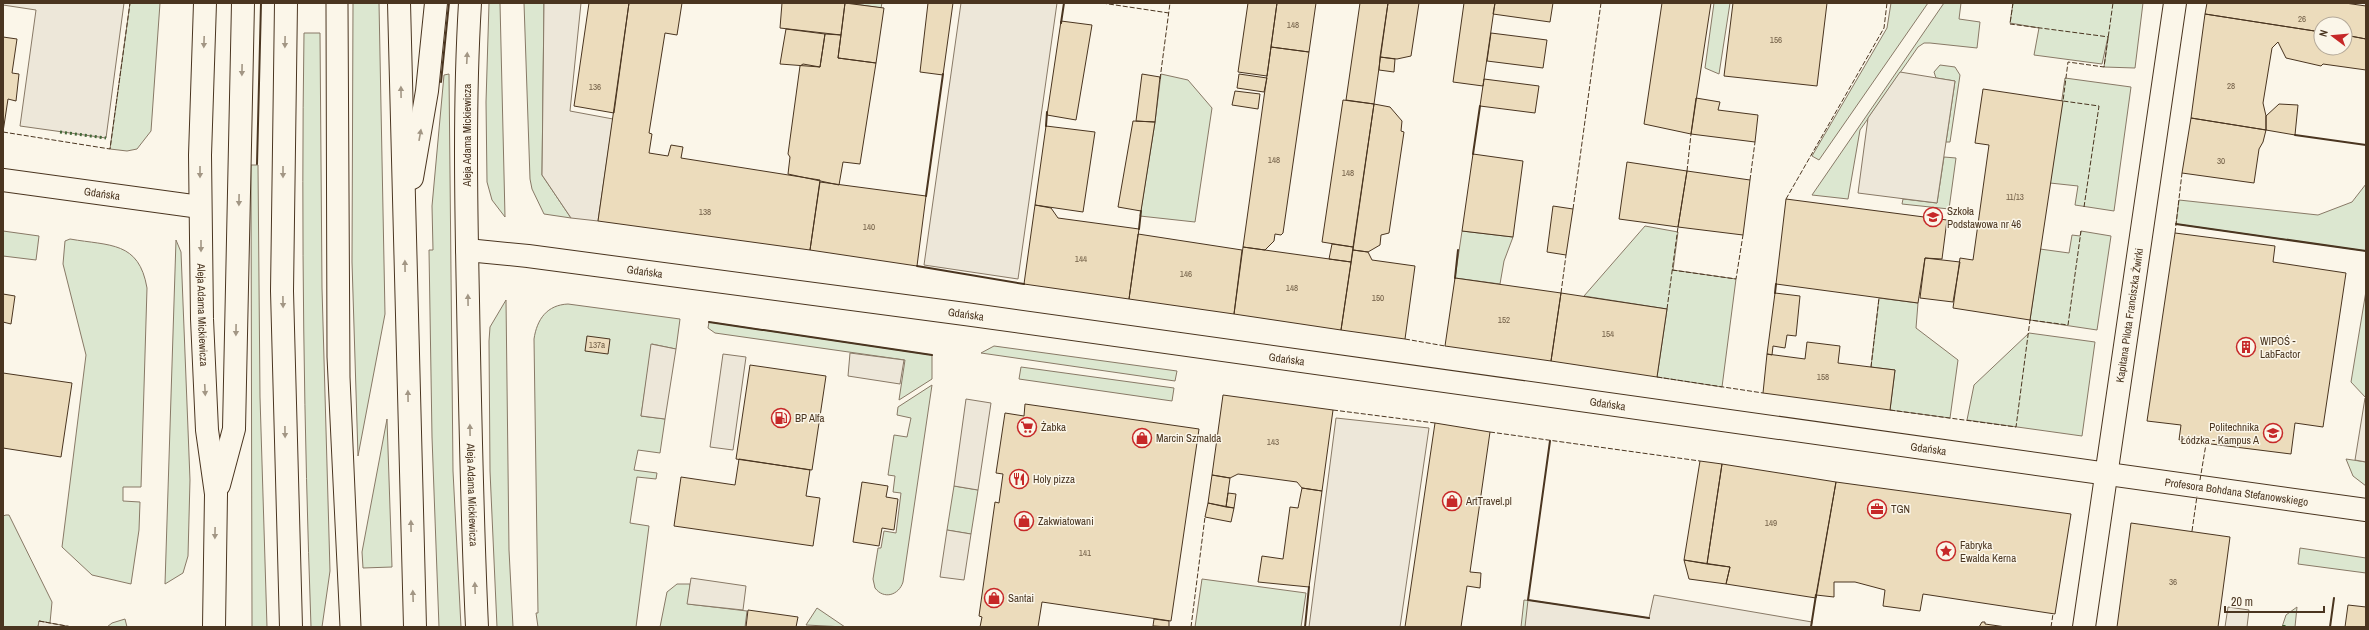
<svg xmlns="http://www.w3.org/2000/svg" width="2369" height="630" font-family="'Archivo Narrow',sans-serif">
	<rect width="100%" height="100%" fill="#fbf6e9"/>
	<path fill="#dce7d0" stroke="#887966" d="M130,3H160L151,131L137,149L127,151L110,149Z
		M353,3H379L385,314L358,456L352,262Z
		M489,3H500L505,217L492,200L487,182L486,102Z
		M524,3H544L542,175L571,218L544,214L532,189L530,179Z
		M848,3H882L881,8Z
		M1714,3H1730L1719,74L1705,68Z
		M1891,3H1928L1819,160L1812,156L1887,28Z
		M1944,3H1961L1959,19L1980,22L1977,48L1930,43H1924L1918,47L1860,130L1848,199L1812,195Z
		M2013,3H2143L2135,68L2104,67L2108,37L2102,64L2034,55L2039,28L2010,23Z
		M304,33H320L322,288L330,571L322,627H311C304,429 301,231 304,33Z
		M1940,65L1955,67L1960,75L1950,142H1946L1955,81L1936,78L1934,72Z
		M449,74L453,471L461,627H439L432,437L429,250H433L432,206L444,75Z
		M1161,74L1188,80L1212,108L1195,222L1140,216L1155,122Z
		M2065,78L2131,87L2114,211L2075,205L2078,186L2050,183Z
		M1944,157L1956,158L1949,209L1902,204L1903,199L1937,203Z
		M251,165H258L260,397L267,627H252Z
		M2366,184V251L2176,224L2179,200L2318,215L2352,202Z
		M1645,226L1678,232L1673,270L1736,279L1722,387L1657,377L1667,309L1584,296Z
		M3,231L39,236L36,260L3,256Z
		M1462,231L1513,237L1504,261L1500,284L1455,278Z
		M2081,231L2111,236L2097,330L2030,320L2040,249L2069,253L2072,235L2080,236Z
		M70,239C110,246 139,241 147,288L141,487H123V501L140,502L139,530L131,584L92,575L62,547L86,355L63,264L65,241Z
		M176,240L181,252L190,480L188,556L183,573L165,584Z
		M2366,291V398L2351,382Z
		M1879,298L1918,303L1916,328L1958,360L1950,418L1890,410L1895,370L1871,367Z
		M506,300L509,550L513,627H497L490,471L489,341L490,327Z
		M568,304L680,319L676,349L652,344L641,416L665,419L660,453L638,450L634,470L657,473L656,479L637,477L630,523L649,526L636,627H538L536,613H538L534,339C537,319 547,305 568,304Z
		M709,322L932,355V379L899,400L905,360L715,333L708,328Z
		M2029,333L2095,342L2082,436L1967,420L1974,385Z
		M994,346L1177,371L1175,381L981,353Z
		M1021,367L1174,388L1172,401L1019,379Z
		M932,385L903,582C899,595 884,600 875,588L873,579L878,548H881L884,531L896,533L901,493L893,492L895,476L888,475L894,435L907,437L911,418L897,415L898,407Z
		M387,419L392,567L363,568L362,552Z
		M2346,459L2366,462V486L2353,476Z
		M954,486L978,490L971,534L947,530Z
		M6,515H9L52,602L50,623L39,621L38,627H3V516Z
		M2300,548L2366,558V573L2298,564Z
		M1202,579L1306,593L1301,627H1195Z
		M677,584H690L688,604L747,611L745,627H660L667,592Z
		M1524,600L1533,601L1530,627H1521Z
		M2297,607L2295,627H2282L2286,615Z
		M817,608L845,627L806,625Z
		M125,619L127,627H107L112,623Z"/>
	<path fill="#ede7d9" stroke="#887966" d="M3,3H124L106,138L20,126L36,10L3,5Z
		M544,3H581L570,111L613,119L598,221L571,218L542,175Z
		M961,3H1057L1018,279L924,265Z
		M1900,72L1955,81L1937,203L1858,193L1868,118Z
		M651,344L676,349L665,419L641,416Z
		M850,353L904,360L900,384L848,376Z
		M723,354L746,357L733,450L710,447Z
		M2365,398H2366V462L2355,460Z
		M966,399L991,403L978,490L954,486Z
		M1336,418L1429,428L1400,627H1309Z
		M947,530L971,534L964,580L940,577Z
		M691,578L746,586L743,610L687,604Z
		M1654,595L1812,622L1811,627H1525L1528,600L1649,618Z
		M2228,607L2249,610L2247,627H2225Z
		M39,621L72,627H38Z"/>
	<path fill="#ecdcbc" stroke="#4a3520" d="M589,3H629L614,113L574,106Z
		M629,3H682L677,35L665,33L649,133L652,134L649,153L668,156L671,145L683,147L681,158L820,180L810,250L598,221Z
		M782,3H845L841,35L780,28Z
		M845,3L884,8L876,63L838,58Z
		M928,3H953L943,75L920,72Z
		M1248,3H1277L1267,76L1238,72Z
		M1277,3H1316L1309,52L1271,47Z
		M1360,3H1388L1374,104L1346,100Z
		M1388,3H1419L1411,56L1397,59L1380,57Z
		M1464,3H1495L1483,86L1453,82Z
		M1495,3H1553L1550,22L1493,14Z
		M1662,3H1711L1691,134L1644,124Z
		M1733,3H1827L1817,86L1724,76Z
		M2207,3H2345L2366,6V39L2345,35V24H2321V32L2205,14Z
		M2205,14L2321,32V48H2345V35L2366,39V70L2323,64L2321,66L2286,58L2278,42L2272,48L2263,103L2266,116V130L2191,118Z
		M1061,21L1092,25L1076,120L1047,115Z
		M786,29L825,34L820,67L780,64Z
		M1491,33L1547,40L1543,68L1487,61Z
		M825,34L841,35L838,58L876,63L860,164L843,162L839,185L788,174L790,157L788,154L800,66L803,64L820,67Z
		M3,37L17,39L12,73L19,74L16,101L8,99L3,132Z
		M1271,47L1309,52L1283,233L1281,235L1275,234L1274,241L1265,250L1243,247Z
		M1380,57L1395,59L1394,72L1379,70Z
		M1142,74L1160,77L1155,122L1136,121Z
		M1239,74L1267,78L1264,92L1237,88Z
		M1484,79L1539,86L1535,113L1480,106Z
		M1983,89L2063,101L2030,320L1953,308L1960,258L1973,260L1989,145L1975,143Z
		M1235,91L1260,94L1258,109L1232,105Z
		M1696,98L1720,102L1718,110L1758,115L1755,142L1691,134Z
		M1343,100L1374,104L1353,247L1322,242Z
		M1374,104L1390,107L1402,121L1401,131L1404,132L1389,233L1381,235L1380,245L1368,252L1353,250Z
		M2279,104L2298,105L2295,135L2266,130V116Z
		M2191,118L2266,130L2263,142L2259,149L2254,183L2182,173Z
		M1133,121L1155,122L1141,211L1118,207Z
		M1046,126L1095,132L1083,212L1035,205Z
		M1473,154L1523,161L1513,237L1462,231Z
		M1627,162L1687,171L1678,227L1619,219Z
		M1687,171L1750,180L1743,235L1678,227Z
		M820,182L926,196L917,266L810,250Z
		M1786,199L1947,220L1942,259L1925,258L1918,303L1776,284Z
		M1035,205L1051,208L1058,218L1139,229L1129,299L1024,284Z
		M1553,206L1573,209L1566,255L1547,252Z
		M2175,233L2275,246L2273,262L2346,273L2323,427L2295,423L2291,454L2179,440L2181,425L2147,421Z
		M1138,234L1242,250L1234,314L1129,299Z
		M1332,244L1353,247L1351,262L1329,259Z
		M1243,247L1351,262L1341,330L1234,314Z
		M1353,250L1368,252L1372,260L1415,266L1405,339L1341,330Z
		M1925,258L1960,262L1953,302L1920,298Z
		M1455,278L1561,293L1551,361L1445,346Z
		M1561,293L1667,309L1657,377L1551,361Z
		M1775,293L1800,296L1796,336L1787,335L1785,348L1773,346L1772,355L1767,354Z
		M3,294L15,296L11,324L3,322Z
		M587,336L610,339L608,354L585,351Z
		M1807,342L1840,346L1838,363L1895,370L1890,410L1763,393L1767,354L1805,359Z
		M750,365L826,376L812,470L736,459Z
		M3,373L72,383L61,457L3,448Z
		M1223,395L1333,410L1322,491L1302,488L1297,482L1238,474L1230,478L1212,475Z
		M1025,404L1199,429L1171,621L1042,602L1038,627H980L982,617L979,616L995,502L999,503L1003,474L996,473L1005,413L1024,416Z
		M1435,423L1490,432L1470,572L1481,573L1480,588L1467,586L1461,627H1405Z
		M739,459L810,470L806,496L820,498L813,546L674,526L681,477L735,485Z
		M1700,461L1722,464L1707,564L1684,560Z
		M1722,464L1836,482L1816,598L1726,584L1730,567L1707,564Z
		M1212,475L1230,478L1226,507L1208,503Z
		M862,482L888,486L886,497L898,499L894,530L882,528L879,546L853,542Z
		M1836,482L2071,514L2055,614L1923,594L1920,611L1883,606L1885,590L1855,582H1834V597L1816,595Z
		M1302,488L1322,491L1309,587L1258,582L1262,556L1283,559L1290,507L1298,508Z
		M1228,493L1236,494L1234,508L1226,507Z
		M1208,503L1234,508L1231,522L1205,517Z
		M2131,523L2230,537L2218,627H2117Z
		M1684,560L1730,567L1726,584L1689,579Z
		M2348,605L2366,607V627H2345Z
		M748,610L798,617L796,627H746Z
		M1154,619L1169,621V627L1153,626Z
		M1982,622H1985V624L2006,627H1979Z"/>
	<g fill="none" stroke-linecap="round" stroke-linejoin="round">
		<defs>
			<g id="minor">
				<path id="s1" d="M3,180L200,207"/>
				<path id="s2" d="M467,250L528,256L965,314L2366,510"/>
				<path id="s3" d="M2084,627L2175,3"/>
			</g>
			<g id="major">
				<path id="s4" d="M205,3L200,155L202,319L207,430L216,494L214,627"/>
				<path d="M286,3L282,291L291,627"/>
				<path d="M399,3L415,627"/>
				<path id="s5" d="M470,3C464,102 466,202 468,301C470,410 472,518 477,627"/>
				<path d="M412,178L427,91L436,3"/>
				<path d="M219,485L234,429L243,3"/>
			</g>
		</defs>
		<use href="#minor" stroke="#4a3520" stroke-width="24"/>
		<use href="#major" stroke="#4a3520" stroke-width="24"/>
		<use href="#minor" stroke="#fbf6e9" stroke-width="22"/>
		<use href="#major" stroke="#fbf6e9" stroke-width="22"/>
		<path stroke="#4a3520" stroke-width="1" d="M326,3L327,357L340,627
			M348,3L350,377L361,627"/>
		<path stroke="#436837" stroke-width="3" stroke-dasharray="2 3" stroke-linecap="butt" d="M60,132L106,138
			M2284,627V622"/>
		<path stroke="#4a3520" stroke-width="1" stroke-dasharray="5 2" stroke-linecap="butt" d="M1102,3L1169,13
			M2013,3L2010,24L2109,37
			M1160,79L1170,3
			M3,132L110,149L130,3
			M1687,171L1691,134
			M1750,180L1755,142
			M1786,199L1884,28L1887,3
			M2084,207L2099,106L2063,101L2068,62L2104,67L2113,3
			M1573,209L1601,3
			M2175,233L2182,173
			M1672,270L1736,279L1743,235
			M1561,293L1566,255
			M1667,309L1678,227
			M1405,339L1445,346
			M1871,367L1879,298
			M1657,377L1763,393
			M1333,410L1435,423
			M1890,410L2016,427L2030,320L2068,325L2081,231
			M1490,432L1700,461
			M2200,480L2206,444
			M2192,531L2197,496
			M39,621L72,627
			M1191,627L1205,517
			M2051,627L2053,614"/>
		<path stroke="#4a3520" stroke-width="2" d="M1061,23L1064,3
			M441,82L449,3
			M1046,126L1047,112
			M2295,135L2366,145
			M1473,154L1480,106
			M257,164L261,3
			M926,196L943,74
			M2176,224L2366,251
			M1139,229L1141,211
			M917,266L1024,284
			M1455,278L1458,250
			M1775,293L1776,284
			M709,322L932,355
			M1550,441L1528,600L1649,618
			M1305,627L1309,587
			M1811,627L1816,595
			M2330,627L2334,598"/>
	</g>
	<defs><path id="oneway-solid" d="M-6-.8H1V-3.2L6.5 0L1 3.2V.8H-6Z"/></defs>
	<g fill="#a29684">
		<use href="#oneway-solid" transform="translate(204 42) rotate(92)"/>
		<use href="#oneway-solid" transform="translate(285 42) rotate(91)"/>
		<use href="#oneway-solid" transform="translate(467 58) rotate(-87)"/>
		<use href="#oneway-solid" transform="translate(242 70) rotate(91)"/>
		<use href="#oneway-solid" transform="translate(401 92) rotate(-91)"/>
		<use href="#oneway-solid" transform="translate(420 135) rotate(-80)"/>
		<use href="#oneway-solid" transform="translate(200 172) rotate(90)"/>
		<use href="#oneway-solid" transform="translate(283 172) rotate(90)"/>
		<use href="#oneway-solid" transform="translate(239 200) rotate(91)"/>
		<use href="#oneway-solid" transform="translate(201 246) rotate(90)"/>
		<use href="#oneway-solid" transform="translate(405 266) rotate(-91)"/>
		<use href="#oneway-solid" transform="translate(468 300) rotate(-91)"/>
		<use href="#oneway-solid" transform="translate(283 302) rotate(89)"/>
		<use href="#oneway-solid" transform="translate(236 330) rotate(91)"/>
		<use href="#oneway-solid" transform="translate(205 390) rotate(87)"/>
		<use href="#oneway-solid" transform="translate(408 396) rotate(-91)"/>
		<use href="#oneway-solid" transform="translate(470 430) rotate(-91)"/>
		<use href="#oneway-solid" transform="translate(285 432) rotate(89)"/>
		<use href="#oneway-solid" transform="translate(411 526) rotate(-91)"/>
		<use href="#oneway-solid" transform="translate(215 533) rotate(91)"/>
		<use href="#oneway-solid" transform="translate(475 588) rotate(-92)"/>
		<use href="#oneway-solid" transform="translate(413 596) rotate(-92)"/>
	</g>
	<defs>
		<symbol id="school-ring" viewBox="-11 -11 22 22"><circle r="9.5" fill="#fbf6e9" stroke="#c62828" stroke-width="1.5"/><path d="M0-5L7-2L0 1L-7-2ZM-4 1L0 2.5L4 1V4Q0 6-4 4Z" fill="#c62828"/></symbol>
		<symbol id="building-ring" viewBox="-11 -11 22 22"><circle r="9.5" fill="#fbf6e9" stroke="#c62828" stroke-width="1.5"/><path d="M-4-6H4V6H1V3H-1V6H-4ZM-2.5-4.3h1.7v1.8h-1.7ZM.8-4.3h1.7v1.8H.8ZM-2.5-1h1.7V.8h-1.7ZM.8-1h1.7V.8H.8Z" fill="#c62828"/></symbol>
		<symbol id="fuel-ring" viewBox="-11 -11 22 22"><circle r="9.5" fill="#fbf6e9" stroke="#c62828" stroke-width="1.5"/><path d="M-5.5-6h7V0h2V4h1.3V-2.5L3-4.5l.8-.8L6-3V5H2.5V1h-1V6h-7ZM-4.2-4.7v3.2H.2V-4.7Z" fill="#c62828"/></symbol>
		<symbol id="supermarket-ring" viewBox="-11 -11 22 22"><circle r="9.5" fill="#fbf6e9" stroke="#c62828" stroke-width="1.5"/><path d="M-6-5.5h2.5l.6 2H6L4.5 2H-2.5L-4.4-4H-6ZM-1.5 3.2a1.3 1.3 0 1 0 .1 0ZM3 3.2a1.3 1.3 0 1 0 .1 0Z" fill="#c62828"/></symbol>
		<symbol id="university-ring" viewBox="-11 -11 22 22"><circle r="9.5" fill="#fbf6e9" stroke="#c62828" stroke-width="1.5"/><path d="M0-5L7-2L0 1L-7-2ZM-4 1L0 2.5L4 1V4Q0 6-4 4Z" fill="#c62828"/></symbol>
		<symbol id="shop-ring" viewBox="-11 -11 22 22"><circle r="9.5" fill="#fbf6e9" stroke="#c62828" stroke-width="1.5"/><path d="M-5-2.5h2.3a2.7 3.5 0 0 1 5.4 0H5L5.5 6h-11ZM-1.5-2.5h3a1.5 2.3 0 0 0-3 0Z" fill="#c62828"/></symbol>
		<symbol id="restaurant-ring" viewBox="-11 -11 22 22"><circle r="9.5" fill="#fbf6e9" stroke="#c62828" stroke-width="1.5"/><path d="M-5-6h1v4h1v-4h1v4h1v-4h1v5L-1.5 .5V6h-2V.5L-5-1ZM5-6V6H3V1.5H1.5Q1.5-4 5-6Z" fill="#c62828"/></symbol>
		<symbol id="office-ring" viewBox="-11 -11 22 22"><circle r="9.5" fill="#fbf6e9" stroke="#c62828" stroke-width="1.5"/><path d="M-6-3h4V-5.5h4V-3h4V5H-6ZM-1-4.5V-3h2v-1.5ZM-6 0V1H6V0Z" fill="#c62828"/></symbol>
		<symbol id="sight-ring" viewBox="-11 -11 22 22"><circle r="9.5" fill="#fbf6e9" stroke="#c62828" stroke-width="1.5"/><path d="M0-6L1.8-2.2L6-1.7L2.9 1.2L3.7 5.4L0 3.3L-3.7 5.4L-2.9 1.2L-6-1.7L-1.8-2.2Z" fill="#c62828"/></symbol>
	</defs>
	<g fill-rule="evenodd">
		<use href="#school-ring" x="1922" y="206" width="22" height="22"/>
		<use href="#building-ring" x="2235" y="336" width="22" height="22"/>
		<use href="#fuel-ring" x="770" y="407" width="22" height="22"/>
		<use href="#supermarket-ring" x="1016" y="416" width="22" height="22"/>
		<use href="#university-ring" x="2262" y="422" width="22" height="22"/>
		<use href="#shop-ring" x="1131" y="427" width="22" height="22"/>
		<use href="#restaurant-ring" x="1008" y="468" width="22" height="22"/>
		<use href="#shop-ring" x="1441" y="490" width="22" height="22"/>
		<use href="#office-ring" x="1866" y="498" width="22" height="22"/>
		<use href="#shop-ring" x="1013" y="510" width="22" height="22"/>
		<use href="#sight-ring" x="1935" y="540" width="22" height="22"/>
		<use href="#shop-ring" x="983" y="587" width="22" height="22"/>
	</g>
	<g text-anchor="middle" stroke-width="3" stroke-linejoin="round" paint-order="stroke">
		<g font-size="9" fill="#725f47">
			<text x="2302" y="22">26</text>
			<text x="1293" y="28">148</text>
			<text x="1776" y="43">156</text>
			<text x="2231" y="89">28</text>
			<text x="595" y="90">136</text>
			<text x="1274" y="163">148</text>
			<text x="2221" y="164">30</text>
			<text x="1348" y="176">148</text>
			<text x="2015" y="200">11/13</text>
			<text x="705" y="215">138</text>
			<text x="869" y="230">140</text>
			<text x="1081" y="262">144</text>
			<text x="1186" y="277">146</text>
			<text x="1292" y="291">148</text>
			<text x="1378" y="301">150</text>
			<text x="1504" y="323">152</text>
			<text x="1608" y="337">154</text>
			<text x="597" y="348">137a</text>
			<text x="1823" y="380">158</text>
			<text x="1273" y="445">143</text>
			<text x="1771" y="526">149</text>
			<text x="1085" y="556">141</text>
			<text x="2173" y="585">36</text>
		</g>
		<g font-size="11" fill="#4a3520" stroke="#fbf6e9">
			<text transform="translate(467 135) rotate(-90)" y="4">Aleja Adama Mickiewicza</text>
			<text dy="4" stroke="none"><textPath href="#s1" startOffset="100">Gdańska</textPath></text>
			<text dy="4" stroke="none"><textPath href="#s2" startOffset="179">Gdańska</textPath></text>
			<text dy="4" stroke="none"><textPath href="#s4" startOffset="312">Aleja Adama Mickiewicza</textPath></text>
			<text dy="4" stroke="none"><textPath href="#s2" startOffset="503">Gdańska</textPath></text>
			<text dy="4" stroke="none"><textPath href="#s3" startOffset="315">Kapitana Pilota Franciszka Żwirki</textPath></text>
			<text dy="4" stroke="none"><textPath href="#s2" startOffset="827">Gdańska</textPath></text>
			<text dy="4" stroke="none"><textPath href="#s2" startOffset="1151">Gdańska</textPath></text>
			<text dy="4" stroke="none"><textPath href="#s2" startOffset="1475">Gdańska</textPath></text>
			<text dy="4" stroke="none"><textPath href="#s2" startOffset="1786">Profesora Bohdana Stefanowskiego</textPath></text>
			<text dy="4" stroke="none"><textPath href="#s5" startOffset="492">Aleja Adama Mickiewicza</textPath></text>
		</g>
		<g font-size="11" fill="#4a3520" stroke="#fbf6e9" text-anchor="start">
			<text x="1947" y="215">Szkoła<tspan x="1947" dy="13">Podstawowa nr 46</tspan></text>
			<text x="2260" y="345">WIPOŚ -<tspan x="2260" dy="13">LabFactor</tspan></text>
			<text x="795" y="422">BP Alfa</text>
			<text x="1041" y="431">Żabka</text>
			<text x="2259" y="431" text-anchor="end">Politechnika<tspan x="2259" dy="13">Łódzka - Kampus A</tspan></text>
			<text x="1156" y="442">Marcin Szmalda</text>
			<text x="1033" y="483">Holy pizza</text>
			<text x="1466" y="505">ArtTravel.pl</text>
			<text x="1891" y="513">TGN</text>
			<text x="1038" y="525">Zakwiatowani</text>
			<text x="1960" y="549">Fabryka<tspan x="1960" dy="13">Ewalda Kerna</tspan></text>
			<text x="1008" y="602">Santai</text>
		</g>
	</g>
	<rect width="2369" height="630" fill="none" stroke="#4a3520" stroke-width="8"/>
	<g transform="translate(2333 36) rotate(286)"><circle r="19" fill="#fbf6e9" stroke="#b4a999"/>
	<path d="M0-3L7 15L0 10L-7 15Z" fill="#c62828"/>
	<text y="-6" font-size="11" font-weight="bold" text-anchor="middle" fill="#4a3520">N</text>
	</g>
	<path d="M2225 606v6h99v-6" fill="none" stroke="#4a3520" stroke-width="2"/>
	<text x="2231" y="606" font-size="12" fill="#4a3520" stroke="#fbf6e9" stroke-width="3" paint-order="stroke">20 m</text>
</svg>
